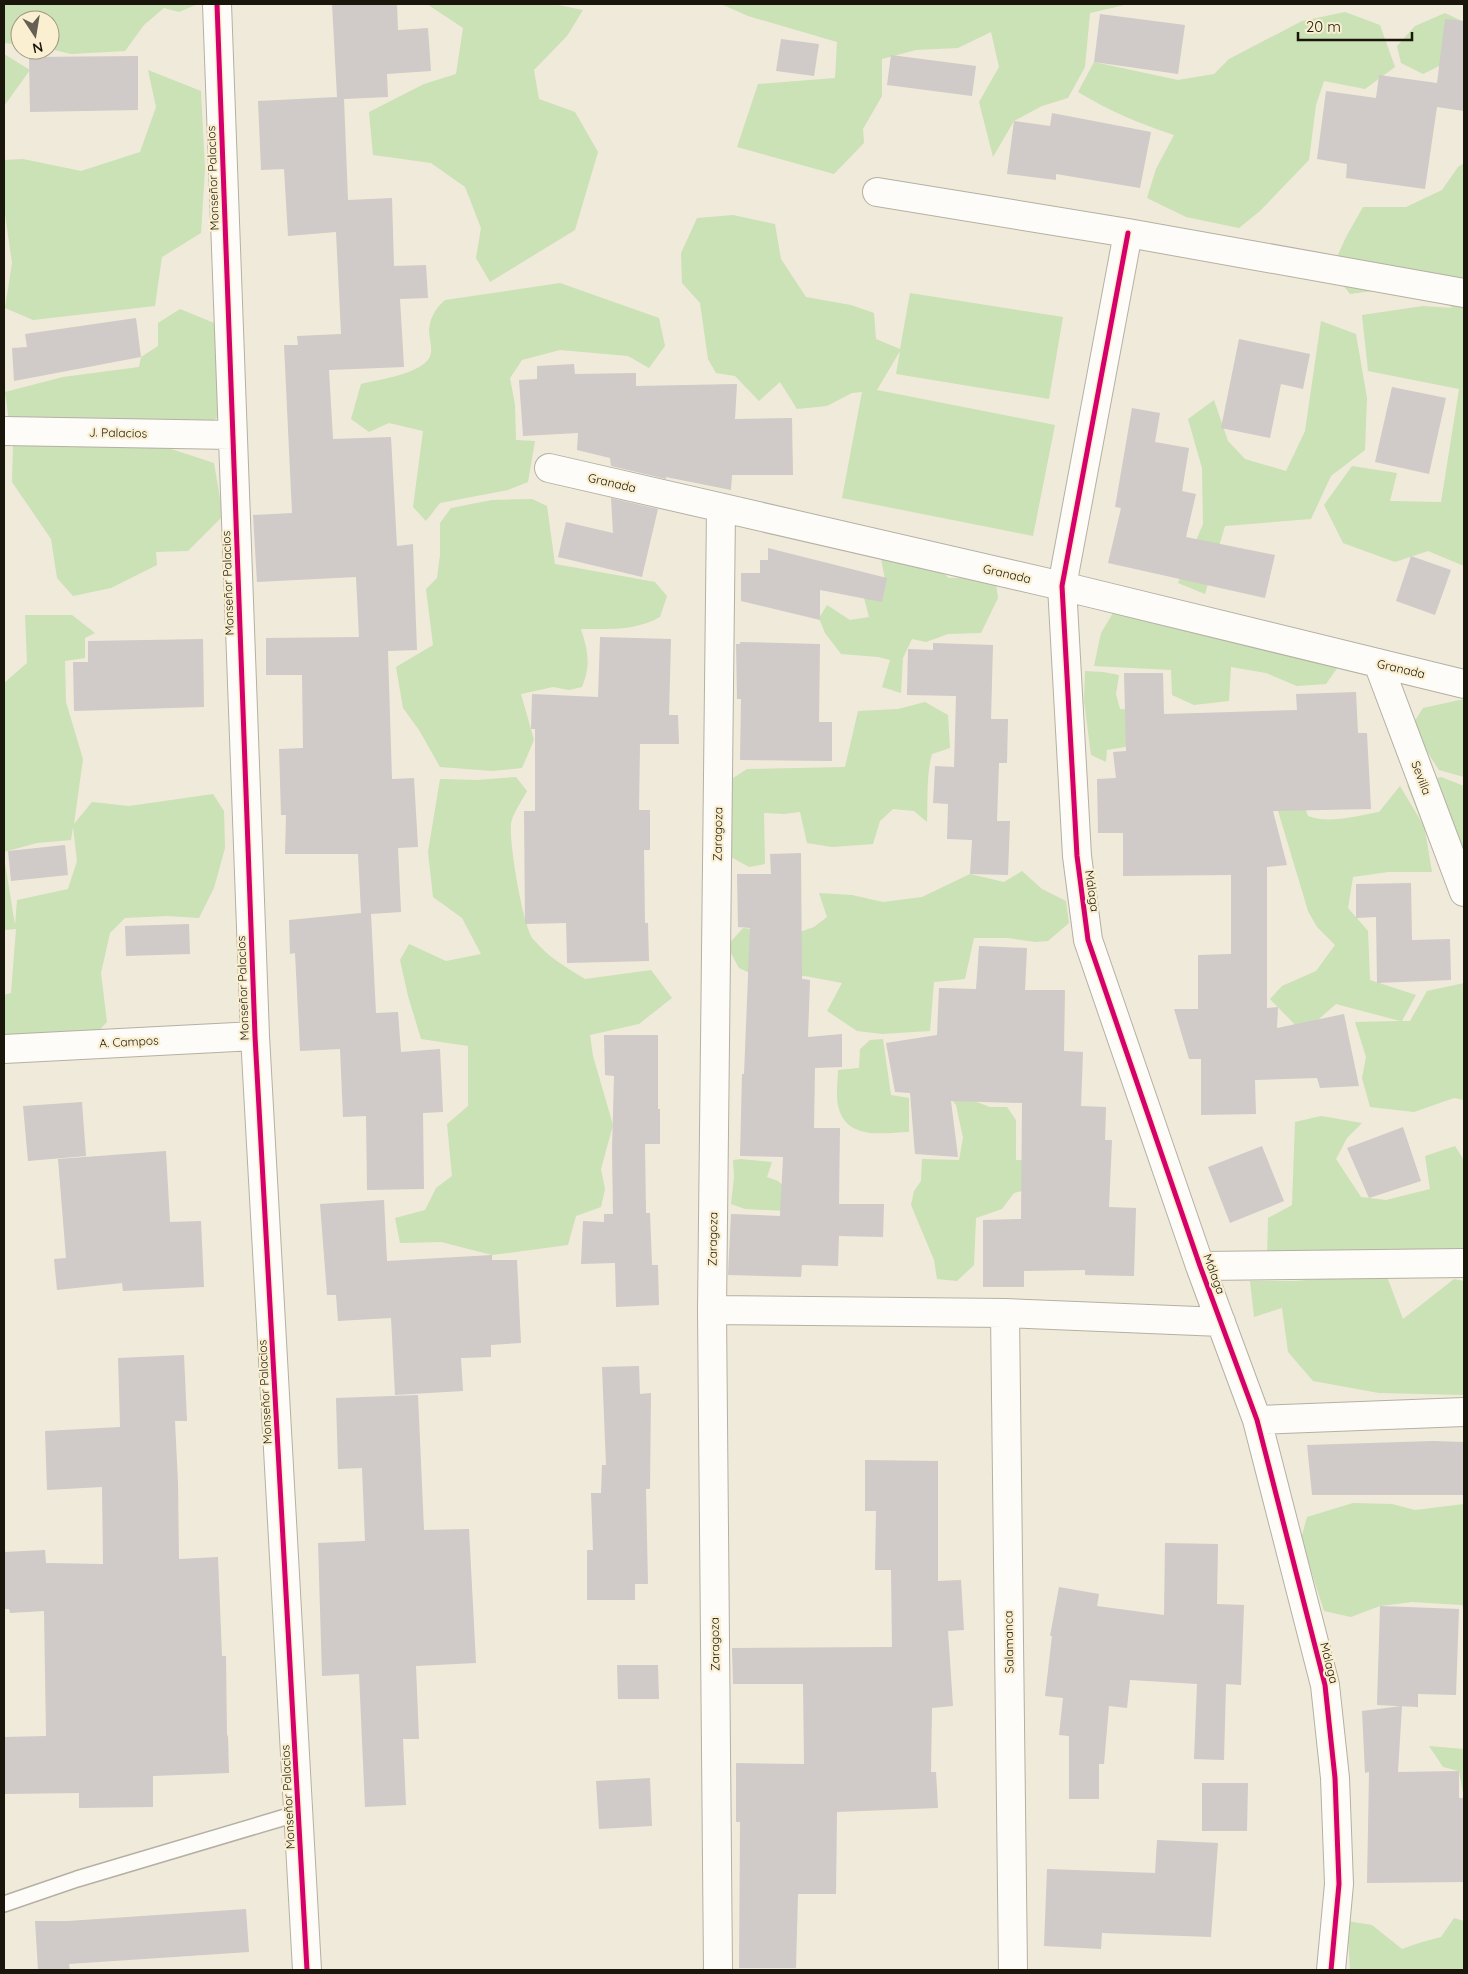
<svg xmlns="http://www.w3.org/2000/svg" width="1468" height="1974" font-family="Quicksand,sans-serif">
	<rect width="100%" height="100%" fill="#f0eada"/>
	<path fill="#cbe1b6" d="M4,4H198L179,12L164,8L144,25L125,51L71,54L50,49V20H20V45L4,43Z
		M427,4H553L583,10L567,36L534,70L539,99L575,112L598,152L575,230L490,282L476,258L481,228L465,187L431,163L373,155L369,112L424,84L456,74L463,28Z
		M721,4H1129L1090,13L1085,67L1068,98L1042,106L1014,121L993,157L979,102L999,67L991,32L958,48L916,50L882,59V96L863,129L864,143L834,174L737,147L758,84L835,78L837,42L748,16Z
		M1345,12L1380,25L1395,67L1365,89L1324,81L1316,105L1309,160L1260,211L1239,228L1186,217L1147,198L1156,169L1174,135C1140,124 1109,111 1078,92L1094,62L1178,80L1214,74L1229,59L1302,21Z
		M1445,13L1464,22V54L1423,74L1401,63L1397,46L1415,26Z
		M4,54L30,70L4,106Z
		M148,70L201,91L205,169L201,233L162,257L155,306L33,320L5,308L12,263L4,207V160L23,159L81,171L140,152L156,107Z
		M1464,163V566L1428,551L1395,562L1343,543L1324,505L1352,466L1397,473L1390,501L1441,502L1459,389L1368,371L1362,315L1423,306L1453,308L1419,285L1350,294L1331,270L1346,237L1363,207H1406L1442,190L1458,167Z
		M733,215L775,224L781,259L806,297L851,305L874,313L876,339L900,349L910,293L1063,317L1049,399L896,374L900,351L877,390L1055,425L1033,536L842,498L862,392L852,393L827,406L797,409L780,382L759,401L735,376L716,373L708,359L700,303L682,283L681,253L697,218Z
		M560,283L659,318L665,346L649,368L628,356L560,350L522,360L510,378L515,405L516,440L535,441L528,482L508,490L440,503L426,521L413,507L423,431L389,423L369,432L351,419L361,384C381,379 409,376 425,363C436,354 429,341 429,330C430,317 436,308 445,300Z
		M180,309L219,325L222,380L217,418L188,435L9,421L5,392L63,377L139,367L141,357L158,346V323Z
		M1321,321L1356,334L1367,398L1365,450L1331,476L1311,519L1225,526L1205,594L1178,583L1203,524L1202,468L1188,419L1214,400L1228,441L1245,459L1286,471L1305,431Z
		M13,445H159L214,463L223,516L188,551L156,552L157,565L111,588L73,596L57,578L51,539L12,482Z
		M532,499L547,506L555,564L655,582L667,596L660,617C635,631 609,629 581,629C588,651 591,665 582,687L569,690L553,687L521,694L534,740L522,768L492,771L440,767L419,730L403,708L396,667L433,645L426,589L437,578L440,555V523L451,508L492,500Z
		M881,558L933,565L949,578L995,577L998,598L981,633L948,634L926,642L912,639L903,658L901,693L882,687L890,660L878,657L841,654L825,633L819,618L827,605L850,620L869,617L864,598L885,580Z
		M1116,608L1340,664L1326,684L1297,686L1266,673L1231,667L1229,701L1194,705L1172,695L1171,670L1094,666L1101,633Z
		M25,615H72L95,633L85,638V658L65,661L66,702L83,759L74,824L92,802L129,806L213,794L224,811L225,848L214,888L199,918L167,916L125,918L110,933L101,973L107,1022L74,1056L4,1039V995L11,993L16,929L4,930V857L15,925L17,900L68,889L77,861L73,827L71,840L37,843L4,852V683L27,663Z
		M1085,671L1103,672L1119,675L1116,694L1120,709L1140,710L1130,746L1107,750L1106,762L1091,755L1084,701Z
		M1464,699V777L1439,770L1411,727L1423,708Z
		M925,702L948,715L950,748L932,754C926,776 928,799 927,822L914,811L893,809L880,821L873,844L832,847L807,843L800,812L784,814L764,813L765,864L749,867L731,857L727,834V782L747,769L845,767L858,711L898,709Z
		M516,777L527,791C523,799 511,816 511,825C509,842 523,929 534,940C548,957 567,968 585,979L651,970L672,998L639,1024L590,1035L593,1056L613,1125L601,1169L605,1189L601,1207L576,1216L568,1245L492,1255L441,1242L400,1243L395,1218L425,1210L436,1188L452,1176L447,1124L468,1106V1046L421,1039L408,996L400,960L409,944L446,961L481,954L462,918L433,897L428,852L440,779L477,780Z
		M1441,777L1464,786V866L1456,870L1437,859L1425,830L1432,872H1388L1353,877L1348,908L1368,931L1370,980L1416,995L1402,1021H1410L1427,991L1464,983V1100L1454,1098L1414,1112L1370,1107L1362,1078L1366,1057L1355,1022L1400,1021L1336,1004L1303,1033L1270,999L1282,986L1316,971L1335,945L1317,927L1308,911L1276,804L1300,792L1308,816C1329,824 1357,816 1379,812L1400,786L1422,823L1407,785Z
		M1022,871L1042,889L1066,901L1069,923L1048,941L1035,942L1008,938H974L965,979L934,982L930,1031L882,1034L857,1031L827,1011L842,983L805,976L763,979L739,968L727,946L743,928L794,934L814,927L827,917L819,893L852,895L883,902L922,897L970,874L1004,882Z
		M883,1039L891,1095L909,1098V1132C883,1133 848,1140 839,1109C835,1098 838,1081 838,1070L859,1068L860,1049L870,1040Z
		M942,1089L990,1107H1007L1016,1120V1160H1028L1038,1187L1014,1193L1002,1209L976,1218L974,1265L957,1281L937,1279L934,1260L911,1205L914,1191L921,1181L922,1159L959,1160L963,1138L956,1105Z
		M1321,1116L1362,1123L1347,1138L1336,1159L1361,1197L1386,1200L1430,1189L1425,1156L1455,1146L1464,1160V1262L1386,1274L1403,1319L1454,1279L1464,1281V1395L1379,1393L1313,1381L1288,1352L1282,1308L1254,1317L1250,1281H1295L1370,1275L1267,1257L1268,1218L1292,1205L1295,1122Z
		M741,1159L772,1162L767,1177L778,1181L788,1190L787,1211L745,1209L731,1204L734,1177L733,1160Z
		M1353,1503L1392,1504L1415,1510L1464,1504V1609L1462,1605L1412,1602L1380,1606L1351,1617L1324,1611L1301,1539L1307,1517Z
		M1429,1746L1464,1749V1798L1459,1771L1443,1767Z
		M1454,1918L1464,1921V1970H1350L1347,1921L1372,1925L1402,1949L1419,1943L1441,1937Z"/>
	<path fill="#d0cac8" d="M332,4H397L398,30L428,28L431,71L387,74L388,97L344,99L348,200L392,198L394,266L426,265L428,298L400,299L404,367L329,370L333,439L391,437L397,546L413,544L417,650L388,651L392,779L414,778L418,847L398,848L401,912L371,914L376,1013L398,1012L401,1052L440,1049L443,1112L423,1113L424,1189L367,1190L366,1116L343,1117L340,1049L300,1051L295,953L290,954L289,920L361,913L358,854H285L286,815H281L279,749L303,748L302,675H266V638L359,637L356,577L257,582L253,515L292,513L284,345H298L297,336L341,334L336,232L288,236L284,169L261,170L258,101L337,97Z
		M1100,14L1185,25L1178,74L1094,62Z
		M1445,19L1464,21V111L1437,107L1425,189L1346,178L1347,164L1317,159L1326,91L1376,98L1379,75L1437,83Z
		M781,39L819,44L814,76L776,71Z
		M891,55L976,66L972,96L887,85Z
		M138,56V110L30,112L29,57Z
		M1052,113L1151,132L1140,188L1056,174V180L1007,174L1014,121L1050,126Z
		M136,318L141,357L14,381L12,348L27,347L25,334Z
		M1239,339L1310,354L1303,389L1281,384L1270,438L1221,428Z
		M574,364L575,374L636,373V386L737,384L735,419L792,418L793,475H732L731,490L666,477V479L611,466L610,458L577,450L578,433L523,436L519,380L537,379V366Z
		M1392,387L1446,398L1429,474L1375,462Z
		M1132,408L1160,413L1155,442L1189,448L1182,491L1196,494L1186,537L1275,555L1265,598L1108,563L1121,508L1115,507Z
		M611,498L658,509L642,577L558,557L566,522L613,533Z
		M768,548L887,578L882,602L820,590V620L741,601V573H760V560H768Z
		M1411,556L1451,570L1435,615L1396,601Z
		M600,637L671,639L669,715H678L679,744H640L639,810H650V850H644L645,923H648L649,961L567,963L566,923L525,924L524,811H535V729H531L532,694L598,697Z
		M203,639L204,707L74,711L73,662H88V641Z
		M740,642L820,644L819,722H832V761L740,760L741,699H737L736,644H740Z
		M933,643L993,645L991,719H1008L1007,763H999L997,821H1010L1008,875L970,874L972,840L947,839L948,804L933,803L935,766L954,767L956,696L907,695L908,649L933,650Z
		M1124,673H1163L1164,714L1297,710L1296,694L1356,692L1358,733H1367L1371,809L1273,811L1287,865L1267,867V1008L1278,1007L1277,1028L1344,1014L1359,1086L1320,1088L1317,1078L1255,1080L1256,1114L1201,1115V1059H1189L1174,1009H1198V955L1231,954V875L1123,876V833H1098L1097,779L1116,778L1113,752L1126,751Z
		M65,845L68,875L11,881L8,851Z
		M801,853L802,979L810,980L808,1037L842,1034V1067L815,1068L814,1128H840L839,1204H884L883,1237L839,1236L838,1266L802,1265L801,1277L728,1275L731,1214L780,1216L783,1157L740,1156L742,1074H744L750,928L738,927L737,874H771L770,854Z
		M1411,883L1412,940L1450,939L1451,980L1377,983L1376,917L1356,918V884Z
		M189,924L190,954L126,956L125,926Z
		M979,946L1027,948L1025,990H1065L1064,1051L1083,1052L1081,1106L1106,1107L1105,1140H1112L1109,1207L1136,1208L1134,1276L1085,1275V1270L1024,1271V1287H983V1220L1021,1219L1022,1103L951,1101L958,1157L915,1154L910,1093L895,1092L886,1043L937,1035L939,988L976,989Z
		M604,1035H658V1109H660V1144H645L646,1213H650L652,1265H658L659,1305L616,1307L615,1263L581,1264L583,1221L604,1222V1214H613L612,1150L614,1076L605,1075Z
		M82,1102L86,1156L28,1161L23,1106Z
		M1403,1127L1421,1181L1369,1198L1347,1148Z
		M1262,1146L1284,1201L1230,1223L1208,1167Z
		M166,1151L170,1222L201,1221L204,1287L123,1291L122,1283L57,1290L54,1259L66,1258L58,1159Z
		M384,1200L387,1261L492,1255V1260H517L521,1343L491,1345V1357L461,1358L463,1391L395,1395L391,1318L338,1321L336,1295H327L320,1204Z
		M184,1355L187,1421H175L178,1483L179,1559L218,1557L222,1656H226L227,1736L228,1735L229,1773L153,1776V1807L79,1808V1793L4,1794V1737L46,1736L44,1611L10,1613L9,1609H4V1552L45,1550L46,1563L103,1564L102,1487L47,1490L45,1431L120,1427L118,1358Z
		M639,1366L640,1394L651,1393L650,1489H646L648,1584H635V1600H587V1550H593L591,1493H601L602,1465H606L602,1367Z
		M418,1395L424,1530L469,1529L476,1663L416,1666L419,1739H403L406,1805L365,1807L359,1674L322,1676L318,1543L365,1541L362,1468L338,1469L336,1398Z
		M1433,1441L1464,1442V1495H1312L1307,1445Z
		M865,1460L938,1461V1581L961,1580L964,1630L948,1631L953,1706L932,1708L931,1772H936L938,1808L837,1812L836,1894H798L796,1968H739L740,1822H736V1763L804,1764L803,1684H733L732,1648L892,1647L891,1570H875L876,1511H865Z
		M1165,1543L1218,1544L1217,1604L1244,1605L1241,1685L1226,1684L1224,1760L1194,1759L1197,1684L1130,1680L1127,1708L1109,1706L1104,1764H1099V1799H1069V1736L1059,1735L1063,1698L1045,1696L1052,1636H1050L1059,1587L1099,1594L1097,1606L1164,1615Z
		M1380,1606L1459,1609L1456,1695L1418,1694V1707L1377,1705Z
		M617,1665H658L659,1699H618Z
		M1402,1706L1398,1772L1459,1771V1798H1464V1882L1367,1883L1369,1772L1365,1773L1362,1711Z
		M650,1778L652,1826L599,1829L596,1781Z
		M1202,1783H1248L1247,1831H1202Z
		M1157,1840L1218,1843L1211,1937L1102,1933L1101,1949L1044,1946L1047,1869L1155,1873Z
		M246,1909L249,1952L69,1964L70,1970H38L35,1921H68Z"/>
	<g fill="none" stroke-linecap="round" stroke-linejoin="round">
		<defs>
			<path id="service" d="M4,1904L77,1879L299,1813"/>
			<path id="minor" d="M217,4L255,1036L307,1970
				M877,192L1128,233L1464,293
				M1128,233L1062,586L1077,856L1088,940L1200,1266L1257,1420L1325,1685L1335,1778L1339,1884L1331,1970
				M4,431L232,435
				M549,468L1062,586L1464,684
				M1378,663L1464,892
				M4,1049L255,1036
				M1200,1266L1464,1263
				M712,1310L1005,1313L1221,1322
				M1005,1313L1013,1970
				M1257,1420L1464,1412
				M718,1970L712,1310L721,509"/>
		</defs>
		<use href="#service" stroke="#b5b0a3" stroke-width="18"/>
		<use href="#minor" stroke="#b5b0a3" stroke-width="30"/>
		<use href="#service" stroke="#fdfcf9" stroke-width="15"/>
		<use href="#minor" stroke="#fdfcf9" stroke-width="28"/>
		<defs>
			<path id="cycleway" d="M217,4L255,1036L307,1970
				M1128,233L1062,586L1077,856L1088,940L1200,1266L1257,1420L1325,1685L1335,1778L1339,1884L1331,1970"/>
		</defs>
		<use href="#cycleway" stroke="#faefd0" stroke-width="8"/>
		<use href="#cycleway" stroke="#d6006c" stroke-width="5"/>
	</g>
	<g text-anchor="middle" stroke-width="4.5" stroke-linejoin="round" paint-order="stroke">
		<g font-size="12" fill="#1a160b" stroke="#faefd0">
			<text transform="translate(213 178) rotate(-92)" y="4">Monseñor Palacios</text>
			<text transform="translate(118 433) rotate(1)" y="4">J. Palacios</text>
			<text transform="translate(612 483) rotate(13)" y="4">Granada</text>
			<text transform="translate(1007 574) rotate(13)" y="4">Granada</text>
			<text transform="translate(228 583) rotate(-92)" y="4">Monseñor Palacios</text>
			<text transform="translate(1401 669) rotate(13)" y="4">Granada</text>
			<text transform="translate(1421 778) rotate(69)" y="4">Sevilla</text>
			<text transform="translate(718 834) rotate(-89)" y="4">Zaragoza</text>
			<text transform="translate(1092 891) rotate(82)" y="4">Málaga</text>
			<text transform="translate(243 988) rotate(-92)" y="4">Monseñor Palacios</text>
			<text transform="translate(129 1042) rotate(-3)" y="4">A. Campos</text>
			<text transform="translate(713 1239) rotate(-89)" y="4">Zaragoza</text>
			<text transform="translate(1214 1274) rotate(70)" y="4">Málaga</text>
			<text transform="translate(265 1392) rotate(-93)" y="4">Monseñor Palacios</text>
			<text transform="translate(1009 1642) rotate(-91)" y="4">Salamanca</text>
			<text transform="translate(715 1644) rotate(-91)" y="4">Zaragoza</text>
			<text transform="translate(1329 1663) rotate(76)" y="4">Málaga</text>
			<text transform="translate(288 1797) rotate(-93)" y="4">Monseñor Palacios</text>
		</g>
	</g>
	<rect width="1468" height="1974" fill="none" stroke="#1a160b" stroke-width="10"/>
	<g transform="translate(35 35) rotate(168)"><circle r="24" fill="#faefd0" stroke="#a09881"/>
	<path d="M0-4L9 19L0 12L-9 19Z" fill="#656053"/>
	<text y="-8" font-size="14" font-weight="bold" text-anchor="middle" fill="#1a160b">N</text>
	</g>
	<path d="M1298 32v8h114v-8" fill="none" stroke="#1a160b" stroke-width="2.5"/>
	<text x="1306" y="32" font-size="15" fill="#1a160b" stroke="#faefd0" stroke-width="4" paint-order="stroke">20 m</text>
</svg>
